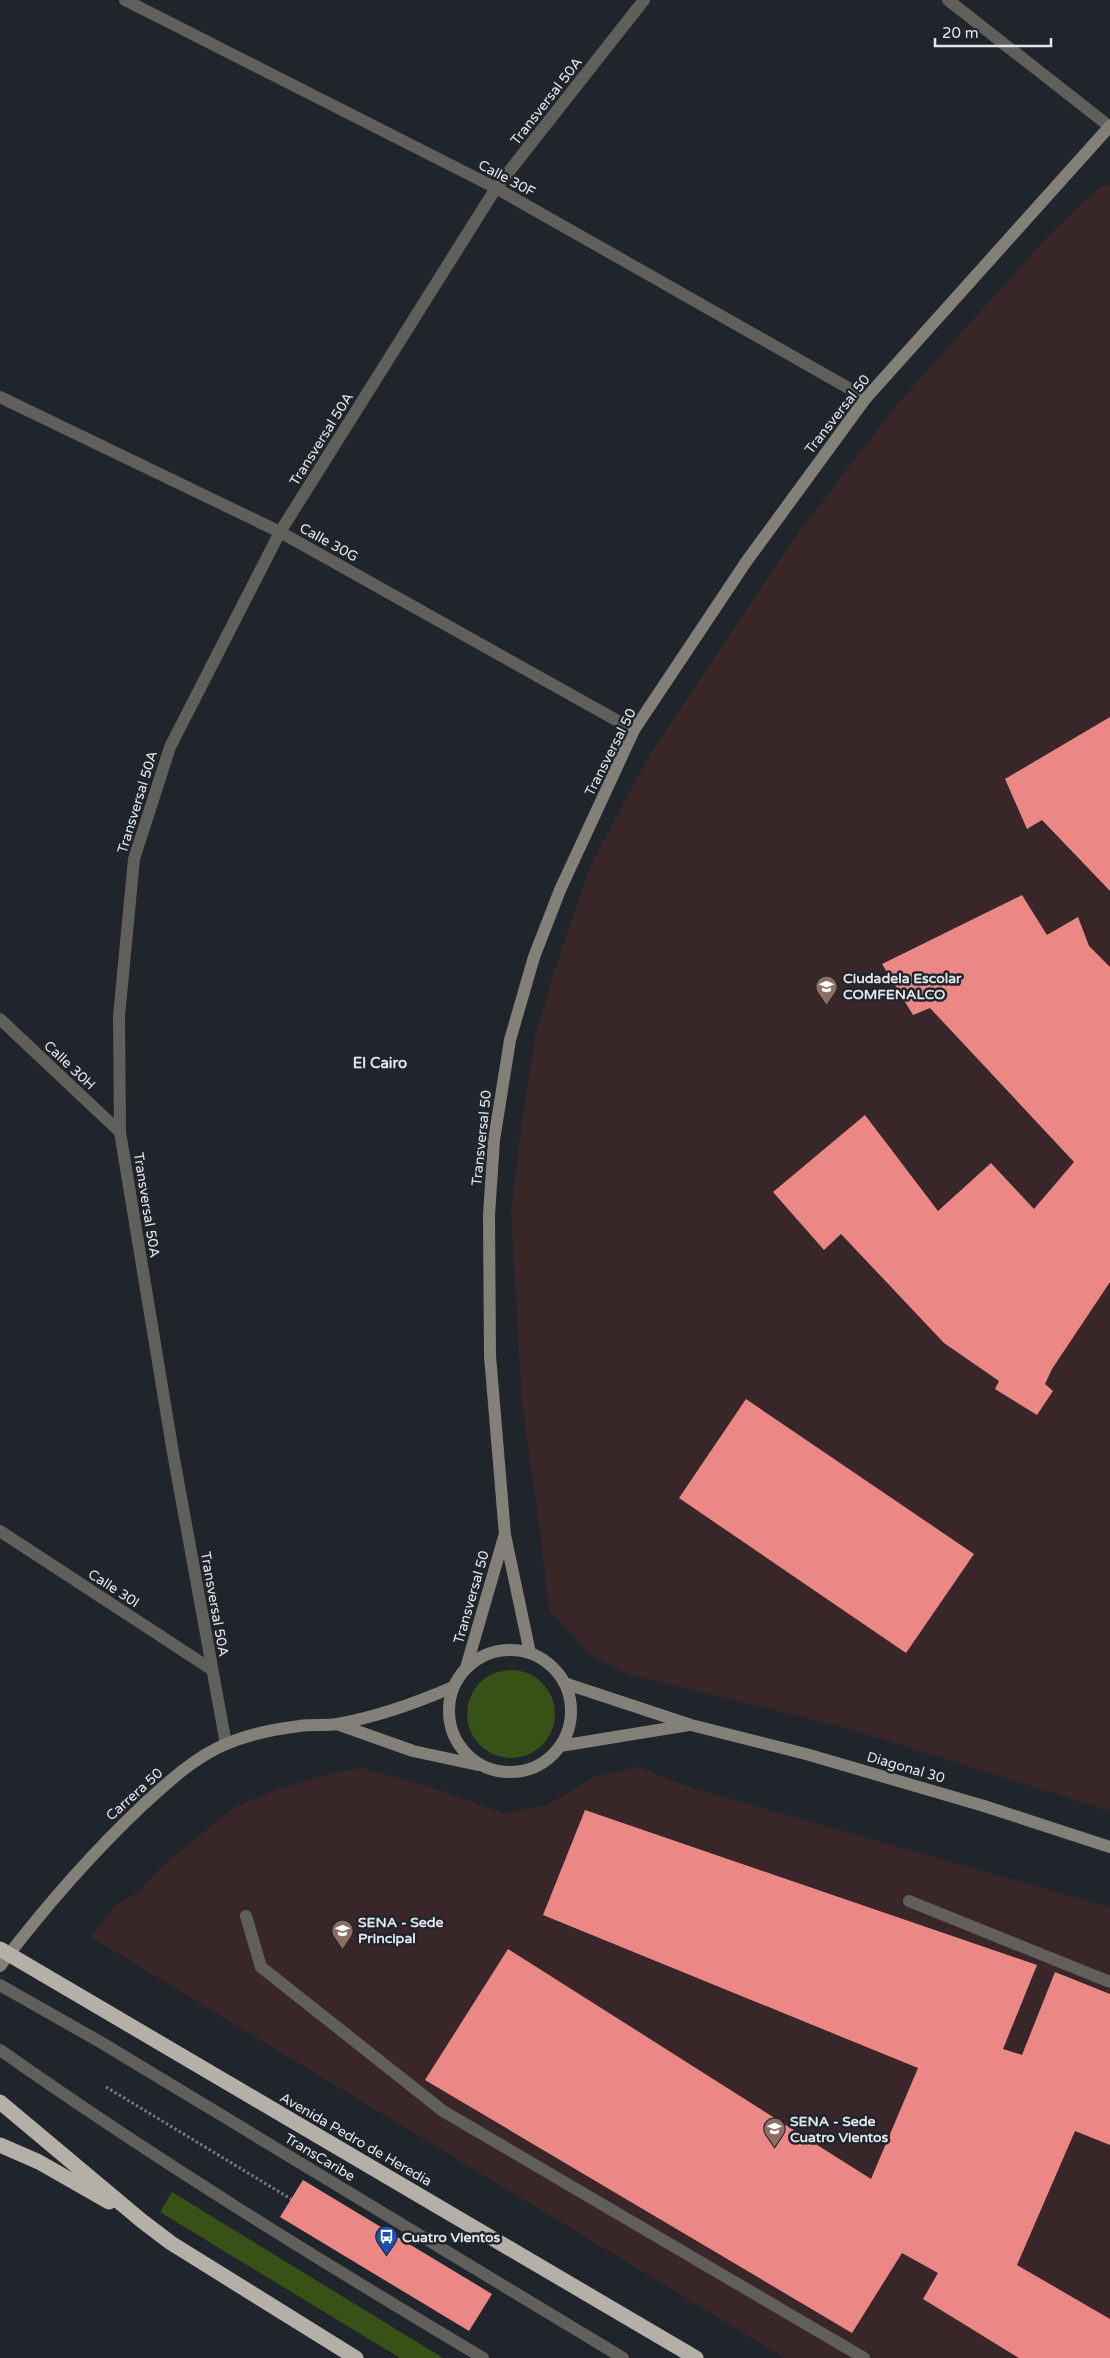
<svg xmlns="http://www.w3.org/2000/svg" width="1110" height="2358" font-family="'Varela Round',sans-serif">
	<rect width="100%" height="100%" fill="#20252c"/>
	<path fill="#392629" d="M1110,184V1811L847,1728L629,1674L591,1656L549,1610L540,1531L522,1402L511,1213L520,1138L535,1037L554,972L590,867L650,754L790,544L895,407L1047,237L1100,187Z
		M638,1767L695,1789L1110,1907V2358H785L91,1937L117,1904L140,1891L159,1869L233,1808L276,1790L328,1774L361,1768L427,1786L503,1813L547,1805L596,1776Z"/>
	<path fill="#385117" d="M467 1714a44 44 0 1 1 88 0a44 44 0 1 1-88 0Z
		M172,2192L443,2358H400L160,2212Z"/>
	<path fill="#eb8886" d="M1110,717V891L1042,820L1027,829L1005,779Z
		M1022,895L1047,935L1078,917L1089,946L1110,967V1282L1052,1369L1045,1384L1053,1391L1037,1415L995,1389L999,1381L944,1343L841,1234L824,1250L773,1192L865,1115L938,1211L991,1163L1034,1209L1074,1162L930,1008L913,1015L882,964Z
		M746,1399L974,1554L906,1653L679,1498Z
		M585,1810L1037,1965L1003,2049L1022,2055L1055,1972L1110,1994V2145L1075,2131L1017,2265L1110,2319V2358H1019L923,2299L938,2273L902,2253L852,2333L425,2080L508,1949L871,2179L918,2068L543,1915Z
		M303,2180L492,2294L469,2331L280,2217Z"/>
	<g fill="none" stroke-linecap="round" stroke-linejoin="round">
		<path stroke="#75797f" stroke-width="3" stroke-dasharray="2.5 2.5" stroke-linecap="butt" d="M106,2087L291,2199"/>
		<path stroke="#615f5b" stroke-width="12" d="M909,1901L1110,1982
			M246,1916L261,1967L443,2111L864,2358
			M0,1985L102,2043L623,2358
			M0,2050C156,2160 319,2260 483,2358"/>
		<path stroke="#615f5b" stroke-width="12" d="M125,0L496,188L866,398
			M948,0L1109,126
			M0,397L280,532L634,730
			M0,1019L120,1132
			M0,1531L211,1669
			M226,1744L173,1453L120,1132L119,1016L134,859L170,747L280,532L496,188L644,0"/>
		<path stroke="#83807a" stroke-width="12" d="M449 1711a61 61 0 1 1 122 0a61 61 0 1 1-122 0Z
			M530,1653L505,1535L490,1356L489,1215L494,1140L510,1040L534,957L560,890L634,730L746,562L866,398L1110,126
			M466,1668L504,1537
			M564,1683L691,1725L806,1754L984,1806L1110,1847
			M337,1724L413,1751L478,1765
			M560,1746L689,1725
			M0,1966C44,1908 91,1854 144,1804C168,1782 195,1757 226,1744C249,1734 275,1729 300,1726C312,1724 325,1726 337,1724C377,1717 416,1703 453,1687"/>
		<path stroke="#b5b0a7" stroke-width="15" d="M0,1949L696,2358
			M0,2102L142,2221L171,2243L356,2358
			M0,2145L39,2162L109,2202"/>
	</g>
	<defs>
		<symbol id="school-pin" viewBox="-11 -11 22 30"><path d="M0 17L-7.5 6A9.5 9.5 0 1 1 7.5 6Z" fill="#8d6e63" stroke="#20252c"/><path d="M0-5L7-2L0 1L-7-2ZM-4 1L0 2.5L4 1V4Q0 6-4 4Z" fill="#fff"/></symbol>
		<symbol id="university-pin" viewBox="-11 -11 22 30"><path d="M0 17L-7.5 6A9.5 9.5 0 1 1 7.5 6Z" fill="#8d6e63" stroke="#20252c"/><path d="M0-5L7-2L0 1L-7-2ZM-4 1L0 2.5L4 1V4Q0 6-4 4Z" fill="#fff"/></symbol>
		<symbol id="bus-pin" viewBox="-11 -11 22 30"><path d="M0 17L-7.5 6A9.5 9.5 0 1 1 7.5 6Z" fill="#1a4fb4" stroke="#20252c"/><path d="M-5-6H5V4H4V6H2V4H-2V6H-4V4H-5ZM-3.5-4V0h7V-4ZM-3.5 1.2v1.5H-2V1.2ZM2 1.2v1.5H3.5V1.2Z" fill="#fff"/></symbol>
	</defs>
	<g fill-rule="evenodd">
		<use href="#school-pin" x="814" y="974" width="25" height="34"/>
		<use href="#university-pin" x="330" y="1918" width="25" height="34"/>
		<use href="#university-pin" x="762" y="2116" width="25" height="34"/>
		<use href="#bus-pin" x="374" y="2224" width="25" height="34"/>
	</g>
	<g text-anchor="middle" stroke-width="5" stroke-linejoin="round" paint-order="stroke">
		<g font-size="14" fill="#e2e6ea" stroke="#20252c">
			<text transform="translate(546 101) rotate(-52)" y="5">Transversal 50A</text>
			<text transform="translate(507 178) rotate(28)" y="5">Calle 30F</text>
			<text transform="translate(837 414) rotate(-52)" y="5">Transversal 50</text>
			<text transform="translate(321 439) rotate(-58)" y="5">Transversal 50A</text>
			<text transform="translate(329 542) rotate(29)" y="5">Calle 30G</text>
			<text transform="translate(610 752) rotate(-63)" y="5">Transversal 50</text>
			<text transform="translate(137 802) rotate(-73)" y="5">Transversal 50A</text>
			<text transform="translate(70 1065) rotate(43)" y="5">Calle 30H</text>
			<text transform="translate(481 1138) rotate(-84)" y="5">Transversal 50</text>
			<text transform="translate(147 1205) rotate(81)" y="5">Transversal 50A</text>
			<text transform="translate(114 1588) rotate(33)" y="5">Calle 30I</text>
			<text transform="translate(471 1597) rotate(-74)" y="5">Transversal 50</text>
			<text transform="translate(215 1604) rotate(80)" y="5">Transversal 50A</text>
			<text transform="translate(906 1767) rotate(16)" y="5">Diagonal 30</text>
			<text transform="translate(134 1794) rotate(-42)" y="5">Carrera 50</text>
			<text transform="translate(356 2139) rotate(30)" y="5">Avenida Pedro de Heredia</text>
			<text transform="translate(320 2157) rotate(31)" y="5">TransCaribe</text>
		</g>
		<g font-size="14" font-weight="bold" fill="#e2e6ea" stroke="#20252c" text-anchor="start">
			<text x="843" y="983">Ciudadela Escolar<tspan x="843" dy="16">COMFENALCO</tspan></text>
			<text x="358" y="1927">SENA - Sede<tspan x="358" dy="16">Principal</tspan></text>
			<text x="790" y="2126">SENA - Sede<tspan x="790" dy="16">Cuatro Vientos</tspan></text>
			<text x="402" y="2242">Cuatro Vientos</text>
		</g>
		<g font-size="15" font-weight="bold" fill="#e2e6ea" stroke="#20252c">
			<text x="380" y="1068">El Cairo</text>
		</g>
	</g>
	<path d="M935 38v8h116v-8" fill="none" stroke="#e2e6ea" stroke-width="2.5"/>
	<text x="942" y="38" font-size="15" fill="#e2e6ea" stroke="#20252c" stroke-width="4" paint-order="stroke">20 m</text>
</svg>
